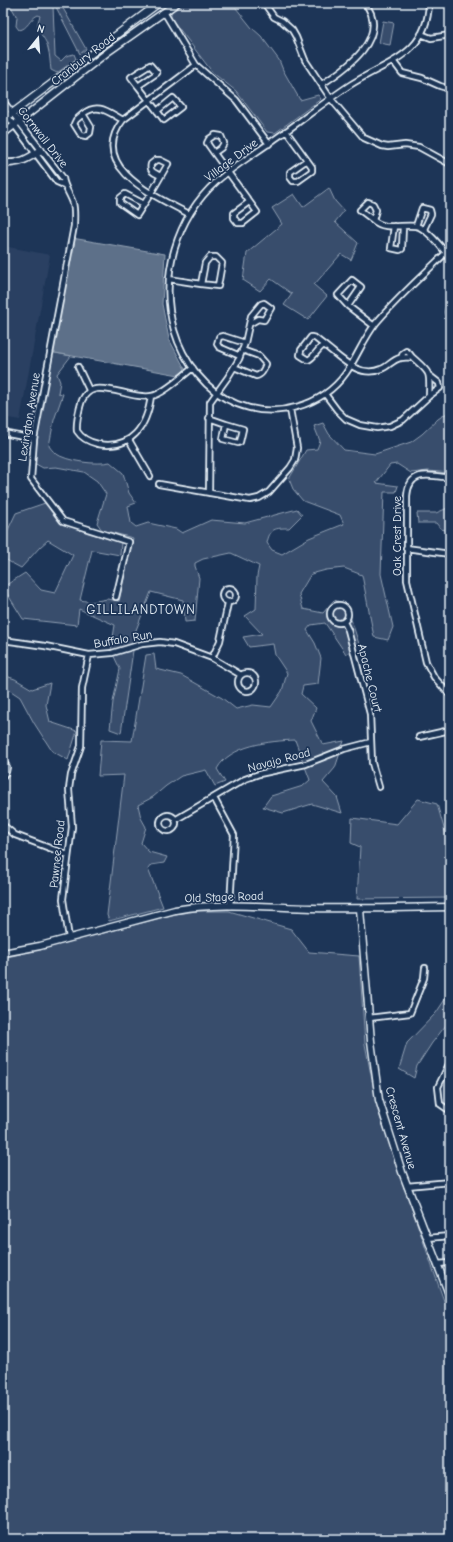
<svg xmlns="http://www.w3.org/2000/svg" width="453" height="1542" font-family="'Comic Neue',sans-serif">
	<rect width="100%" height="100%" fill="#1d3557"/>
	<filter id="ink" filterUnits="userSpaceOnUse"><feTurbulence type="fractalNoise" baseFrequency=".025" numOctaves="2"/><feDisplacementMap in="SourceGraphic" scale="8" xChannelSelector="R" yChannelSelector="G"/><feConvolveMatrix kernelMatrix="1 2 1 2 8 2 1 2 1" color-interpolation-filters="sRGB"/></filter>
	<g filter="url(#ink)">
		<path fill="#2a4162" d="M3,246L50,255L20,420L3,417Z"/>
		<path fill="#374d6c" stroke="#909fb2" d="M9,3H60L86,49L80,54L55,5L53,6L55,56L61,61L66,56L74,54L76,59L57,73L51,70C50,63 50,55 48,48C45,34 33,33 40,16L38,15C29,19 28,29 19,30L16,26L17,17Z
			M181,3H232L252,28L261,36L279,60L283,70L300,100L318,95L321,99L275,133L267,132L236,91L213,73L171,18C170,10 175,7 181,3Z
			M383,21L394,23L390,45L379,43Z
			M329,188L335,201L344,211L335,222L358,243L351,260L341,254L314,285L327,296L308,320L284,305L292,294L271,279L260,291L243,280L247,253L282,224L272,208L294,194L303,207Z
			M50,352L71,356L57,374L60,382L58,393L63,394L54,420L49,446C51,449 53,451 55,453C67,462 97,465 110,462L123,473L129,493L136,503L128,506L131,523L136,527L148,523L176,529L182,533L211,520L245,523L297,509L302,515L289,528C275,528 270,528 267,543L272,550L282,554L309,538L344,524L340,515L303,501L293,489L289,479L306,450L317,449L320,441L314,426L323,423L329,434L344,450L375,454L411,442L422,434L438,419L450,411V473L428,471L411,473L397,464L390,465L376,483L398,486L396,492H384L381,574L393,627L388,640L374,637L362,575L344,568L326,570L311,574L299,594L303,609L323,613L334,600L343,603L351,619L359,644L346,654L325,623L311,625L307,630L315,643L321,658L318,684L303,686L301,694L316,708L311,721L323,745L344,741L335,768L323,782L337,797L342,813L312,804L283,813L263,807L271,796L303,786L310,780L295,740C270,741 230,745 217,769L225,782L215,786L206,770L181,776L166,786L153,797L138,805L141,818L146,827L141,843L149,852L167,857L164,863L151,865L148,869L163,907L109,921L107,915L124,775L98,776L101,740L132,741L146,655L154,654L156,669L181,675L222,698L236,709L253,705L271,707L282,691L287,673L275,655L273,644L249,647L243,637L262,634L245,616L256,609L257,576L259,566L231,553L203,559L195,563V566L199,578L195,621L185,622L183,600L151,592L136,630L121,733L110,729L113,702L120,669L111,650L115,625L79,609L77,625L23,619L3,587L25,573L41,590L55,593L73,555L48,540L40,547L21,568L8,561L3,556V532H7L16,513L48,502L60,522L88,533L121,542L120,555L92,550L80,600L91,602L107,599L119,601L133,538L102,530L97,523L106,494L97,481L84,472L56,467L43,468L34,463Z
			M450,507V531L441,529L436,523H418L417,513H436Z
			M3,675L15,679L32,689L50,683L46,705L50,722L77,731L68,760L52,751L34,723L20,697L5,687L3,692Z
			M418,799L437,804L450,849V898L357,899L360,847L351,843L352,818L397,824Z
			M196,911H229L291,929L309,952L359,956L365,1044L378,1111L444,1301L450,1310V1539H3V958L42,949L176,914Z
			M450,992V1020L432,1043L417,1066L414,1078L399,1069L407,1043L436,1013Z"/>
		<path fill="#5d7089" stroke="#95a4b5" d="M72,238L165,254L162,304L169,339L185,369L179,375L50,352Z"/>
		<g fill="none" stroke-linecap="round" stroke-linejoin="round">
			<defs>
				<path id="minor" d="M264,3L274,17L282,21L292,30L296,37L305,60L331,99L364,138L382,146L388,147L405,145L419,147L450,164
					M429,3C427,56 387,61 350,85C324,102 300,122 275,139C256,153 235,165 217,181C176,218 159,276 174,330C183,361 206,392 237,404C275,419 322,407 346,373C357,357 364,338 376,323C399,296 425,273 450,249
					M164,12L196,65L236,100L269,144
					M421,34L431,38L450,35
					M393,61L402,73L422,78L440,86L450,89
					M150,65L157,73L138,86L131,77Z
					M322,84C347,68 391,37 365,3
					M138,86L164,120L181,107L173,98L157,111
					M3,101L63,178C64,187 70,194 73,203C75,210 74,219 74,226L34,439L31,479L63,521L129,542L116,597
					M3,110L57,182L64,185
					M83,114L91,127L90,133L86,136L81,135L74,124L76,120Z
					M83,114C98,102 108,112 123,120
					M286,131L307,160
					M215,135L221,136L224,143L221,148L214,153L207,143L209,139Z
					M214,153L257,212L243,223H238L234,218V213L249,202
					M307,160L312,167V171L298,181H293L290,177V172Z
					M125,194L144,204L137,215L120,203V198Z
					M368,202L373,204L376,210L373,220L360,210Z
					M144,204C153,191 160,177 168,164L160,160H156L151,164C149,172 155,173 161,176
					M189,214C157,197 86,167 123,120L196,65
					M373,220C385,231 401,224 416,226C427,228 443,249 450,258
					M394,226L391,248L400,250L402,249L403,226
					M416,226L422,208L430,210L431,214L424,229
					M210,257H216L222,263L218,286L201,284L205,263Z
					M169,279L201,284
					M352,280L361,287L348,306L338,295Z
					M450,302L448,312L450,320
					M348,306L374,326
					M311,337L315,338L324,345C317,349 315,357 308,360L300,355L301,350Z
					M324,345C340,357 359,379 381,369C388,367 392,360 400,358C404,357 408,358 412,357C431,374 430,371 429,396
					M240,356L219,347L217,344L219,337L223,336L245,343
					M401,358L403,353L406,351L409,353L412,357
					M78,367L89,390
					M234,367L256,376C262,375 264,369 266,364L259,356L242,350
					M325,394L337,410L346,419L360,425L377,428L390,426L403,420L429,396L440,388L439,383L430,376
					M151,396C147,426 132,450 98,444C89,442 82,439 77,431C76,423 78,415 80,407C88,370 127,401 152,396C165,393 182,376 193,368
					M209,418L226,424
					M226,424L243,429L240,442L238,443L223,439Z
					M3,433L34,439
					M129,440L150,476
					M450,478C430,475 409,469 407,496V580L426,662L434,677L450,695
					M159,484L250,500L259,498L269,492L290,468L295,460L297,448L290,409
					M209,493L210,402L228,377L239,359L245,343L251,316L261,304L264,303L271,308L264,320L258,319L251,323
					M406,548L450,554
					M222 595a7 7 0 1 1 14 0a7 7 0 1 1-14 0Z
					M330 614a9 9 0 1 1 18 0a9 9 0 1 1-18 0Z
					M344,622L348,630L370,714L372,763L379,787
					M3,640L45,646L89,655L112,653L142,644L160,642L174,644L212,658L241,675
					M212,658L220,641L228,603
					M238 682a9 9 0 1 1 18 0a9 9 0 1 1-18 0Z
					M419,737L450,730
					M3,761L7,767L6,772L3,776
					M214,798L234,835L230,906
					M160 823a8 8 0 1 1 16 0a8 8 0 1 1-16 0Z
					M175,820L245,779L259,774L306,764L344,749L371,742
					M3,825L15,835L68,855
					M69,938L63,899L72,827L69,789L71,775L81,746L82,688L89,655
					M369,1018L410,1013L424,978L425,968
					M450,1062L438,1087L440,1104L450,1111
					M407,1186L450,1182
					M427,1238L450,1236
					M437,1264L450,1263"/>
				<path id="major" d="M3,120L159,3
					M3,134L109,51L177,3
					M3,163C19,164 28,159 41,150
					M360,909L371,1041L379,1100L402,1172L450,1297
					M3,953L40,946L175,910C219,902 267,907 312,908C358,909 404,908 450,907"/>
			</defs>
			<use href="#minor" stroke="#e8f1f8" stroke-width="8"/>
			<use href="#major" stroke="#e8f1f8" stroke-width="9"/>
			<use href="#minor" stroke="#1d3557" stroke-width="4.5"/>
			<use href="#major" stroke="#1d3557" stroke-width="6"/>
		</g>
	</g>
	<g text-anchor="middle" stroke-width="3.5" stroke-linejoin="round" paint-order="stroke">
		<g font-size="12" fill="#e8f1f8" stroke="#1d3557">
			<text transform="translate(83 59) rotate(-38)" y="4">Cranbury Road</text>
			<text transform="translate(43 137) rotate(52)" y="4">Cornwall Drive</text>
			<text transform="translate(231 160) rotate(-37)" y="4">Village Drive</text>
			<text transform="translate(29 417) rotate(-81)" y="4">Lexington Avenue</text>
			<text transform="translate(397 536) rotate(-90)" y="4">Oak Crest Drive</text>
			<text transform="translate(123 639) rotate(-10)" y="4">Buffalo Run</text>
			<text transform="translate(370 678) rotate(76)" y="4">Apache Court</text>
			<text transform="translate(279 760) rotate(-15)" y="4">Navajo Road</text>
			<text transform="translate(57 854) rotate(-84)" y="4">Pawnee Road</text>
			<text transform="translate(224 897) rotate(-2)" y="4">Old Stage Road</text>
			<text transform="translate(401 1128) rotate(74)" y="4">Crescent Avenue</text>
		</g>
		<g font-size="13" letter-spacing="1" fill="#e8f1f8" stroke="#1d3557">
			<text x="141" y="614">GILLILANDTOWN</text>
		</g>
	</g>
	<rect width="453" height="1542" fill="none" stroke="#1d3557" stroke-width="16"/>
	<rect x="8" y="8" width="437" height="1526" fill="none" stroke="#e8f1f8" stroke-width="1.5" filter="url(#ink)"/>
	<g transform="translate(38 38) rotate(17)" stroke="#1d3557" stroke-width="3" paint-order="stroke">
	<path d="M0-3L7 15L0 10L-7 15Z" fill="#e8f1f8"/>
	<text y="-6" font-size="11" font-weight="bold" text-anchor="middle" fill="#e8f1f8">N</text>
	</g>
</svg>
